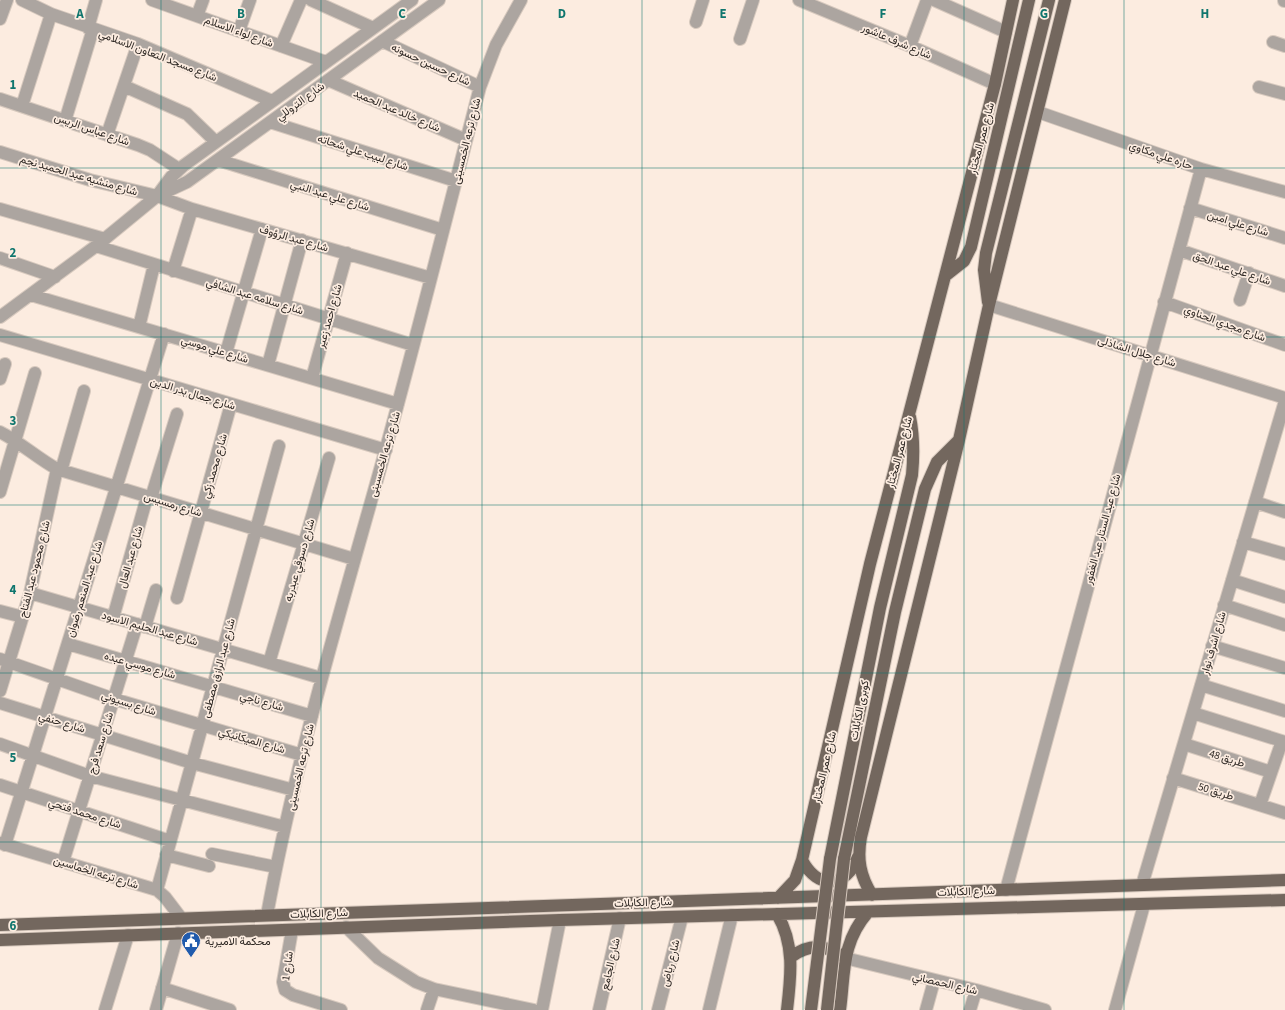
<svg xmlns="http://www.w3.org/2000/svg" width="1285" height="1010" font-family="'Source Sans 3',Vazirmatn,sans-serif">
	<rect width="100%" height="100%" fill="#fcece0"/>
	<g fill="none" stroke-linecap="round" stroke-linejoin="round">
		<defs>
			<path id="minor" d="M22,0L51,14L138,44L272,101
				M152,0L326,62
				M311,0L373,28
				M799,0L910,46L995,84
				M934,0L1006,32
				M1284,1H1285
				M197,16L203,0
				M0,19L7,0
				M696,22L703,0
				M88,28L96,0
				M239,31L250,0
				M740,39L753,0
				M382,41L480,87
				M1273,42L1285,46
				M281,46L301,0
				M910,46L927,0
				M328,80L466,140
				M124,86L187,114L216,142
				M1259,87L1285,94
				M0,99L138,145L150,150L179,169
				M22,106L51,14
				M1038,112L1201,169L1285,192
				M65,121L93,29
				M270,122L456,181
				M107,135L138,44
				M0,152L90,180L157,196L192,209L431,278
				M218,160L443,230
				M157,196L187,182L439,0
				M1190,208L1285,238
				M0,209L105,239
				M96,246L413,345
				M1179,250L1285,286
				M0,258L55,277
				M173,271L192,209
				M31,295L398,404
				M1240,300L1249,273
				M1164,302L1285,345
				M989,305L1285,398
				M0,317L96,246L157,196L171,177L183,166L412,0
				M139,327L154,265
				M0,335L386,450
				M226,353L262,229
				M268,365L302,240
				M312,378L347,253
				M0,379L5,364
				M0,432C20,442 37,458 57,469L354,559
				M61,471L84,391
				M0,492L35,373
				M151,498L177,414
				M1255,502L1285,512
				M1243,542L1285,554
				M1232,580L1285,597
				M30,593L321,678
				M177,598L231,404
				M1224,605L1285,625
				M0,611L23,617
				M113,618L147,497
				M145,627L156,590
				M68,644L312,716
				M1212,646L1285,668
				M0,659L114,699L302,755
				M269,663L329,458
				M1201,685L1285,711
				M0,691L30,593L57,469
				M0,703L192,763L294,790
				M1193,713L1285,742
				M0,744L90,776L285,827
				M1184,744L1271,772
				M1173,778L1285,813
				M0,785L170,841
				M1260,805L1282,741
				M0,843L157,890L165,897L181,918
				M5,845L164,334
				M212,854L276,867
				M166,855L209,866
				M63,862L137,624
				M1142,885L1285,401
				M157,890L279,446
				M1006,890L1201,169
				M267,915C296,757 343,603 386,448C419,328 449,207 480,87L496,45L521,0
				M346,927L378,958L416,982L434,989L534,1010
				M292,930L283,982L285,990L293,995L341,1010
				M845,958L976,990L1045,1010
				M162,988L230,1010
				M105,1010L128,935
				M156,1010L178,933
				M427,1010L434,989
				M542,1010L560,920
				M599,1010L620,918
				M658,1010L682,917
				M709,1010L732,915
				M926,1010L934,981
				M970,1010L976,990
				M1115,1010L1144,905"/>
			<path id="major" d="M945,276L964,261L971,247L1029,0
				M988,302L984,270L986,253L1049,0
				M830,859L880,608L912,475C914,455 914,437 910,417
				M844,859L895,612L925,489L937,462L959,440
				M802,860C818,890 846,888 858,857
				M872,895C860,876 857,859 861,837L959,440L989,305L1065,0
				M778,898L795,880L802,860L870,564L995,84L1013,0
				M777,914C795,944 791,976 787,1010
				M0,925L1285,880
				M0,940L560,920L1285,900
				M791,957C808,944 825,944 842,956
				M840,1010C845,973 841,943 868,912"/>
		</defs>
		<use href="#minor" stroke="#d7c9be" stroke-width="14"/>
		<use href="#major" stroke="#d7c9be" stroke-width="14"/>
		<use href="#minor" stroke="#aca5a0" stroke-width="12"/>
		<use href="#major" stroke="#73675e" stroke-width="12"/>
		<defs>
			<path id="major-bridge" d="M811,1010L830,859
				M827,1010L844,859"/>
		</defs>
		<use href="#major-bridge" stroke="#d7c9be" stroke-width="14" stroke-linecap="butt"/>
		<use href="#major-bridge" stroke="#73675e" stroke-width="12"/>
	</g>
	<path fill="none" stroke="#0f766e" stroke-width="1" stroke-opacity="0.55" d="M161,0V1010M321,0V1010M482,0V1010M642,0V1010M803,0V1010M964,0V1010M1124,0V1010M0,168H1285M0,337H1285M0,505H1285M0,673H1285M0,842H1285"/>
	<defs>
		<symbol id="civic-pin" viewBox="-11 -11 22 30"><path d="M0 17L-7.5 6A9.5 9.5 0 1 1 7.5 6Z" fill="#205bad" stroke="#fcece0"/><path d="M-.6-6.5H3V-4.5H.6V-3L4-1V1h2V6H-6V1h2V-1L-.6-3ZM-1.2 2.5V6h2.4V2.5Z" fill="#fff"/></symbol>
	</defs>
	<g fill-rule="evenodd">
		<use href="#civic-pin" x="180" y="930" width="22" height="30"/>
	</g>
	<g text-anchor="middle" stroke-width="3.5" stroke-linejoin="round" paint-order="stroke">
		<g font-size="11" fill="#2d2723" stroke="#fcece0">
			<text transform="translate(239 31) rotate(20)" y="4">شارع لواء الاسلام</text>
			<text transform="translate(897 41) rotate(23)" y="4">شارع شرف عاشور</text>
			<text transform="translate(158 55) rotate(21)" y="4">شارع مسجد التعاون الاسلامي</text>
			<text transform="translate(431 64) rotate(25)" y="4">شارع حسين حسونه</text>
			<text transform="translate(300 101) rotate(-36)" y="4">شارع التروللي</text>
			<text transform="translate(397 110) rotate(23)" y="4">شارع خالد عبد الحميد</text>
			<text transform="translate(92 129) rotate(19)" y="4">شارع عباس الريس</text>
			<text transform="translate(981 138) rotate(-75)" y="4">شارع عمر المختار</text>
			<text transform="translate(466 141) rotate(-76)" y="4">شارع ترعه الخمسينى</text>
			<text transform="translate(363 152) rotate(18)" y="4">شارع لبيب علي شحاته</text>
			<text transform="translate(1161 155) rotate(19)" y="4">حاره علي مكاوي</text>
			<text transform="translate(79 175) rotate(16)" y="4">شارع منشيه عبد الحميد نجم</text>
			<text transform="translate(330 195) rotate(17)" y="4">شارع علي عبد النبي</text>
			<text transform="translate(1238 223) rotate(17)" y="4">شارع علي امين</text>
			<text transform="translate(294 238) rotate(16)" y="4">شارع عبد الرؤوف</text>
			<text transform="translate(1232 268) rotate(19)" y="4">شارع علي عبد الحق</text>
			<text transform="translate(255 296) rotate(17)" y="4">شارع سلامه عبد الشافي</text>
			<text transform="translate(329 316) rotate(-74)" y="4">شارع احمد زعير</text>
			<text transform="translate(1225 323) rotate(20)" y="4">شارع مجدي الحناوي</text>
			<text transform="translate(215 349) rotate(17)" y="4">شارع علي موسي</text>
			<text transform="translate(1137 351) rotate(17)" y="4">شارع جلال الشاذلى</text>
			<text transform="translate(193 393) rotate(17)" y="4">شارع جمال بدر الدين</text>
			<text transform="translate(899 452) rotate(-75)" y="4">شارع عمر المختار</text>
			<text transform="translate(384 454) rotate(-74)" y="4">شارع ترعه الخمسينى</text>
			<text transform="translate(214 466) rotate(-74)" y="4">شارع محمد زكي</text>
			<text transform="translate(173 504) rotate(17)" y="4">شارع رمسيس</text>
			<text transform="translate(1102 529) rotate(-75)" y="4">شارع عبد الستار عبد الغفور</text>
			<text transform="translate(130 557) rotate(-74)" y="4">شارع عبد العال</text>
			<text transform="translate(299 560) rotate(-74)" y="4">شارع دسوقي عبدربه</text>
			<text transform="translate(34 569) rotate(-76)" y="4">شارع محمود عبد الفتاح</text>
			<text transform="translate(84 589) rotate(-73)" y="4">شارع عبد المنعم رضوان</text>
			<text transform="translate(150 628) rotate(16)" y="4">شارع عبد الحليم الاسود</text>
			<text transform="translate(1213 643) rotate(-74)" y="4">شارع اشرف نوار</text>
			<text transform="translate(140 665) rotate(16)" y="4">شارع موسي عبده</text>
			<text transform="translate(218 668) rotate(-75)" y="4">شارع عبد الرازق مصطفى</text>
			<text transform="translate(262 701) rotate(16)" y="4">شارع ناجي</text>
			<text transform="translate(129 703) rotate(18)" y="4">شارع بسيوني</text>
			<text transform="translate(859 710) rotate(-79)" y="4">كوبرى الكابلات</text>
			<text transform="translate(62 722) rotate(17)" y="4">شارع حنفي</text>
			<text transform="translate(252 740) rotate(16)" y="4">شارع الميكانيكي</text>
			<text transform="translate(100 743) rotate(-73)" y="4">شارع سعد فرج</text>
			<text transform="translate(1227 758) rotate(17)" y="4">طريق 48</text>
			<text transform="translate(300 767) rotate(-77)" y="4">شارع ترعه الخمسينى</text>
			<text transform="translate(824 767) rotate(-77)" y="4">شارع عمر المختار</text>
			<text transform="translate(1216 791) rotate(17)" y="4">طريق 50</text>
			<text transform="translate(85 813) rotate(18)" y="4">شارع محمد فتحي</text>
			<text transform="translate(96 872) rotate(17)" y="4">شارع ترعه الخماسين</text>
			<text transform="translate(966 891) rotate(-2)" y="4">شارع الكابلات</text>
			<text transform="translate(643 902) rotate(-2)" y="4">شارع الكابلات</text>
			<text transform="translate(319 913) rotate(-2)" y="4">شارع الكابلات</text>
			<text transform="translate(670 963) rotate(-76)" y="4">شارع رياض</text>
			<text transform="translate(610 964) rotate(-77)" y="4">شارع الجامع</text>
			<text transform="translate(287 966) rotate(-82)" y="4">شارع 1</text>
			<text transform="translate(945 983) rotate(13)" y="4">شارع الحمصاني</text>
		</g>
		<g font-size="11" fill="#2d2723" stroke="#fcece0" text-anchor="start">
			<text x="205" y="945">محكمة الاميرية</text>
		</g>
	</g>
	<g font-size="13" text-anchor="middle" font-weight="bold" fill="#0f766e" stroke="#fcece0" stroke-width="3.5" stroke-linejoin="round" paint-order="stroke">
		<text x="80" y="18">A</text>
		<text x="241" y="18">B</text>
		<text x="402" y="18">C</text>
		<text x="562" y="18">D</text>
		<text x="723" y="18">E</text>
		<text x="883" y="18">F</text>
		<text x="1044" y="18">G</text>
		<text x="1205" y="18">H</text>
		<text x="13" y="89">1</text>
		<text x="13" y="257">2</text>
		<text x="13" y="425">3</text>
		<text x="13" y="594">4</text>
		<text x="13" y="762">5</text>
		<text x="13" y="930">6</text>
	</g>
</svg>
